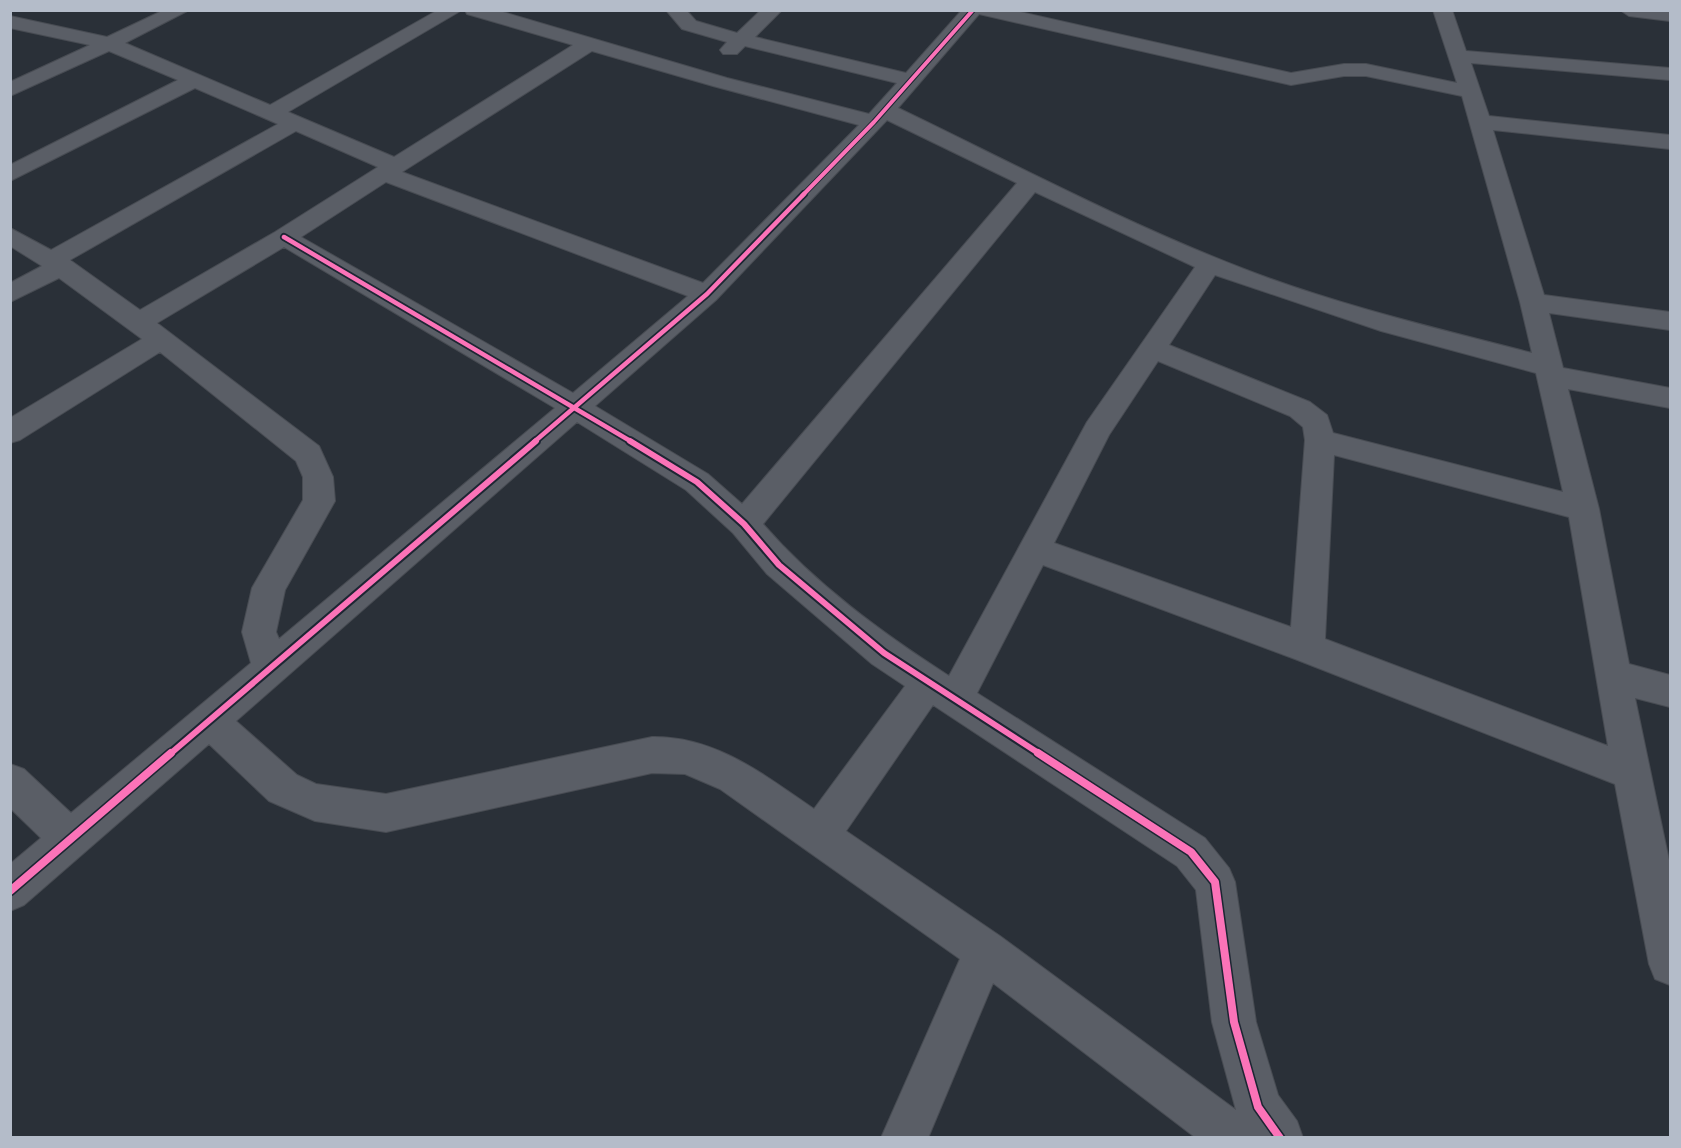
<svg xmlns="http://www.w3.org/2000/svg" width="1681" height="1148" font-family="'Sofia Sans Condensed',sans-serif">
	<rect width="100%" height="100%" fill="#2a3038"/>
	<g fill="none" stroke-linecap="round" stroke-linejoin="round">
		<defs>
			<path id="street" d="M164,10H189L125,43L270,105L438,10H462L288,112L394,157L573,45L467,14L465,10H496L727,78L869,114L897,83L745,46L737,54H723L720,50L727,42L682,29L666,10H686L696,21L737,33L761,10H782L755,37L906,73L962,10H1012L1291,73L1344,64H1366L1457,83L1433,10H1452L1466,51L1670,68V80L1471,63L1489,116L1670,135V149L1493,130L1544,295L1670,312V330L1549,313L1563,368L1670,388V408L1568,389L1599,509L1629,664L1670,675V707L1635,698L1670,865V985L1655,979L1649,964L1615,784L1295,659L1043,565L977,693L1205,838L1229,868L1235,882L1256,1022L1278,1095L1297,1121L1303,1138H1196L993,983L928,1138H881L960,959L720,789L685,774L652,773L386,832L315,821L269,801L209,744L24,905L10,911V864L41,838L10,808V764L24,769L71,813L251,663L242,632L252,588L303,500V477L296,461L160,352L20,440L10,443V418L142,339L59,278L10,302V283L42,266L10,246V228L51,250L278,124L195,88L10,181V165L178,80L109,51L10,96V82L90,45L10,28V16L107,37ZM979,14L1291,85L1344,76H1366L1462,96L1520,302L1532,353C1435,328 1337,305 1244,269C1125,223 1012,163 898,108ZM592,51L713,86L859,125L703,283L402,172ZM887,120L1017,183L742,504L708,474L595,406L716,300ZM296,131L378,167L275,232L140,310L70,260ZM386,182L688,296L573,393L301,237ZM1035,192L1195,267L1087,422L949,676C882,633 815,584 763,524ZM284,247L555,408L279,639L276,632L285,590L335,501L333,477L319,446L157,323ZM1215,275L1381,331L1536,373L1563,492L1333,433L1327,415L1310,402L1169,345ZM1158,361L1290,416L1303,427L1305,440L1291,627L1054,543L1109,435ZM577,422L686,490L733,533L767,574L872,664L905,686L814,809C764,775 716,736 652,737L386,794L316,784L297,775L236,721ZM1334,455L1569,517L1608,746L1325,639ZM933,705L1177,866L1196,890L1212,1022L1236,1110L1000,936L846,831Z
				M1620,10H1670V21L1629,16Z"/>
		</defs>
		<use href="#street" stroke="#484c53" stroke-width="2"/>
		<use href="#street" fill="#5a5e66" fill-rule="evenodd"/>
		<defs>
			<path id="cycleway-far3" d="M802,196L874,122L973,10"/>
			<path id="cycleway-far2" d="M284,237L632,442
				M534,442L707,294L804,194"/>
			<path id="cycleway-far1" d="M630,441L697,482L744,524L779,565L884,653L1040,754
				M170,754L536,441"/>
			<path id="cycleway" d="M1038,753L1191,852L1215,882L1234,1022L1258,1107L1280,1138
				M10,891L171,753"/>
		</defs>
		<use href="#cycleway-far3" stroke="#1d2633" stroke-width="6"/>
		<use href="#cycleway-far2" stroke="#1d2633" stroke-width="8"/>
		<use href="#cycleway-far1" stroke="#1d2633" stroke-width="10"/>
		<use href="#cycleway" stroke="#1d2633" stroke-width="11"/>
		<use href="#cycleway-far3" stroke="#fb73b8" stroke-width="4"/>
		<use href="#cycleway-far2" stroke="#fb73b8" stroke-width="4.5"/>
		<use href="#cycleway-far1" stroke="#fb73b8" stroke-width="6"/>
		<use href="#cycleway" stroke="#fb73b8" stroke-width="8"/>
	</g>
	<rect width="1681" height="1148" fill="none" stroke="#b4bcc9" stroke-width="24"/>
</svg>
